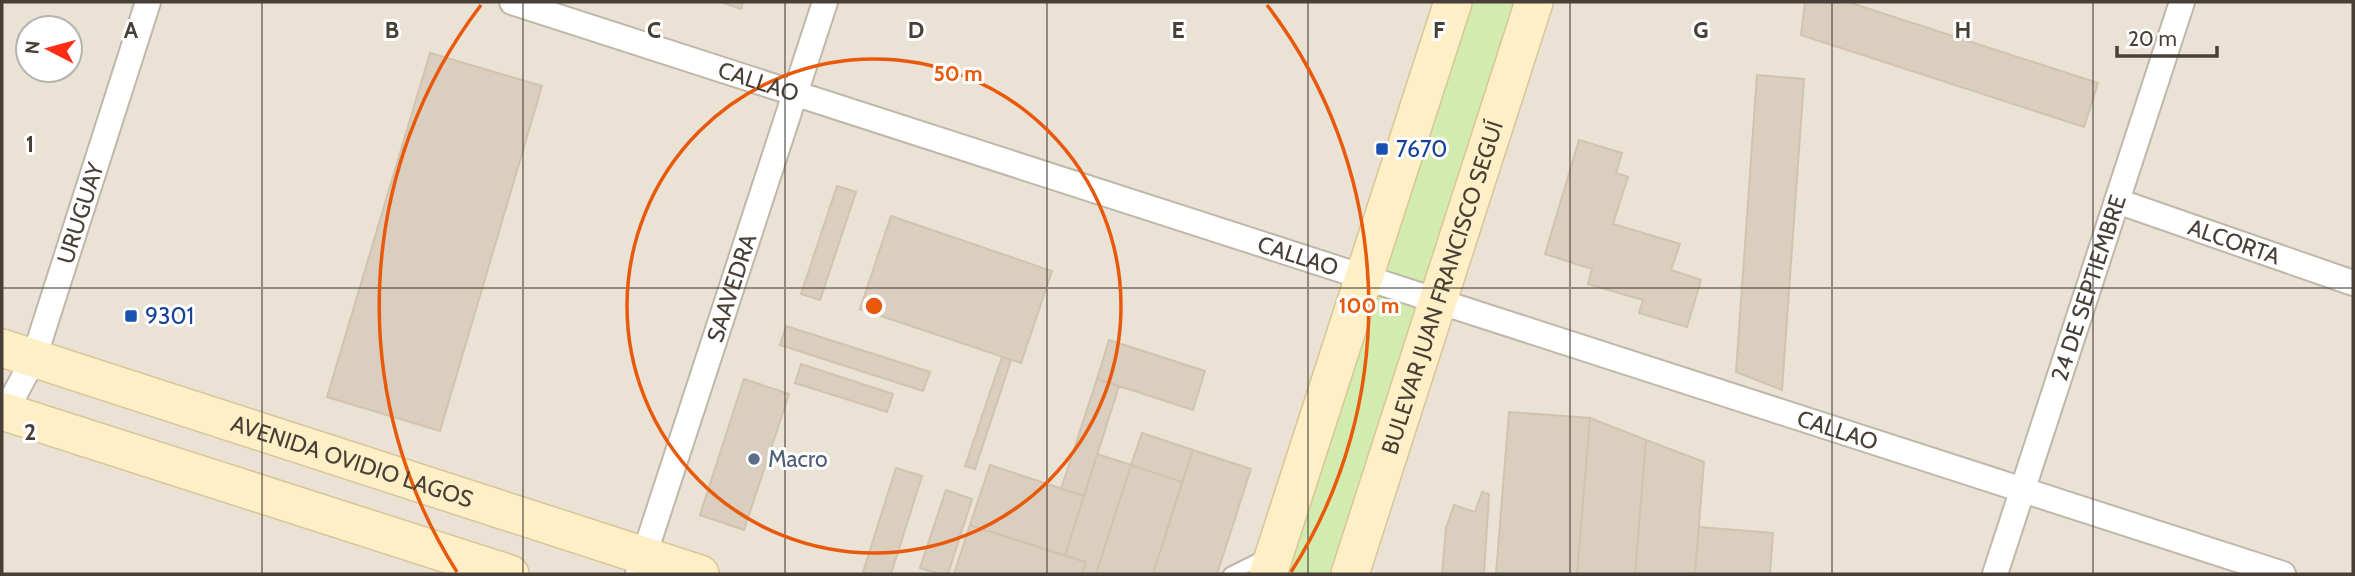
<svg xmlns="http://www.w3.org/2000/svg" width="2355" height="576" font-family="Cabin,sans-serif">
	<rect width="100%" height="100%" fill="#f5f0e8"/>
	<path fill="#e9e2d5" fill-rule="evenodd" d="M2,2H2353V574H2ZM28,28H70V70H28Z"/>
	<path fill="#d2ebae" d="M1453,2H1534L1350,574H1268Z"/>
	<path fill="#dacebf" stroke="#d2c3af" stroke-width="2" d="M721,2H743L741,9Z
		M1805,2H1848L2098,83L2084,127L1801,35Z
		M430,53L542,86L440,431L327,397Z
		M1757,75L1804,79L1782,390L1736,372Z
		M1579,140L1622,153L1616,173L1628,177L1613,224L1680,244L1671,270L1701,280L1687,327L1639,313L1643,300L1588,284L1592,269L1545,254Z
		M837,186L856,192L820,300L801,294Z
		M891,216L1052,271L1021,363L860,309Z
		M786,326L930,372L923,391L780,345Z
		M1109,340L1205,371L1193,410L1097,379Z
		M1002,357L1011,360L975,469L965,466Z
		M801,364L893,394L887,412L795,383Z
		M744,379L789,394L744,530L700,515Z
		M1097,379L1119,386L1084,496L1061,489Z
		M1509,412L1590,418L1577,574H1496Z
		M1590,418L1646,440L1635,574H1577Z
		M1142,433L1193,450L1182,482L1131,465Z
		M1646,440L1704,462L1695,574H1635Z
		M1193,450L1251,469L1217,574H1153Z
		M1097,454L1131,465L1096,574H1082L1086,562L1065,556Z
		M990,465L1084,496L1065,556L970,525Z
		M1131,465L1182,482L1153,574H1096Z
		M896,468L922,476L891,574H870L863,572Z
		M946,490L972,499L948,574H940L920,568Z
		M1482,492L1489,494L1484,574H1442L1446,528L1454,505L1475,512Z
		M970,525L1086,562L1082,574H954Z
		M1699,527L1773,533L1770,574H1695Z"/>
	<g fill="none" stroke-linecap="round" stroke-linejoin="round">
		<defs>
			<path id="lane" d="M1230,574L1266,556"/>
			<g id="street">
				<path id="s1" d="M512,2L2283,574"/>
				<path id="s2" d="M2117,201L2353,283"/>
				<path id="s3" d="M2,418L34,358L148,2"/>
				<path id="s4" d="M638,574L825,2"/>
				<path id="s5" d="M1995,574L2182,2"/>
			</g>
			<g id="secondary">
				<path id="s6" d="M2,348L700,574"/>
				<path d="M2,411L510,574"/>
				<path d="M1268,574L1453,2"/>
				<path id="s7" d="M1350,574L1534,2"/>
			</g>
		</defs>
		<use href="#lane" stroke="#c1b7a9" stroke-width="16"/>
		<use href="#street" stroke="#c1b7a9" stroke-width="28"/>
		<use href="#secondary" stroke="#dac597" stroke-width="40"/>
		<use href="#lane" stroke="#fff" stroke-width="12"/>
		<use href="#street" stroke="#fff" stroke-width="24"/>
		<use href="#secondary" stroke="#ffefc7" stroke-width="37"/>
	</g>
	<path fill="none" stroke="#484036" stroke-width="2" stroke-opacity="0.55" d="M262,2V574M523,2V574M785,2V574M1047,2V574M1308,2V574M1570,2V574M1832,2V574M2093,2V574M2,288H2353"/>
	<g fill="none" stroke="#e8590c" stroke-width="3.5">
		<circle cx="874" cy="306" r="247"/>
		<path d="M457 572A495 495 0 0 1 481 5M1267 5A495 495 0 0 1 1291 572"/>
	</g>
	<g fill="#1a4fb4" stroke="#fff" stroke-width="2.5">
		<rect x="1375" y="142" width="14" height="14" rx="3.5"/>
		<rect x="124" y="309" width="14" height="14" rx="3.5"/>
	</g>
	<circle fill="#5c6f8a" stroke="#fff" stroke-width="2.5" cx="754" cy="459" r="7"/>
	<g text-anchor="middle" stroke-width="6" stroke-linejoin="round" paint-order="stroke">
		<g font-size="23" fill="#484036" stroke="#fff">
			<text dy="8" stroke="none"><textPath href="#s1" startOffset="259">CALLAO</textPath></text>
			<text dy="8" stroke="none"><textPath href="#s3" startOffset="220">URUGUAY</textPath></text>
			<text dy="8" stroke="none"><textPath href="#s2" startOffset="124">ALCORTA</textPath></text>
			<text dy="8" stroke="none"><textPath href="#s1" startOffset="826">CALLAO</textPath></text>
			<text dy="8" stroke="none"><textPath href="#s4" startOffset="301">SAAVEDRA</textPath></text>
			<text dy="8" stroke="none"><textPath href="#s7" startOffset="301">BULEVAR JUAN FRANCISCO SEGUÍ</textPath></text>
			<text dy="8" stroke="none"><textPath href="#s5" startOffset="301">24 DE SEPTIEMBRE</textPath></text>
			<text dy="8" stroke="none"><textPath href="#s1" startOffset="1393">CALLAO</textPath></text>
			<text dy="8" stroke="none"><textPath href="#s6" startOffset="368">AVENIDA OVIDIO LAGOS</textPath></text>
		</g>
		<g font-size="23" fill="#164399" stroke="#fff" text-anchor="start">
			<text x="1396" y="157">7670</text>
			<text x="145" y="324">9301</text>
		</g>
		<g font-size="23" fill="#4e5e75" stroke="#fff" text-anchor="start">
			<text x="768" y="467">Macro</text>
		</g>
	</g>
	<g font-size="23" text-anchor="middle" font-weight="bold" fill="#484036" stroke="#fff" stroke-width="6" stroke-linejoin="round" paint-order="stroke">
		<text x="131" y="38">A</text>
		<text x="392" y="38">B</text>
		<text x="654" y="38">C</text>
		<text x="916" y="38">D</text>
		<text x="1178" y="38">E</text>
		<text x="1439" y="38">F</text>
		<text x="1701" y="38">G</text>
		<text x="1963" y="38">H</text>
		<text x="30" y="152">1</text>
		<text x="30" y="440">2</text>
	</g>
	<circle cx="874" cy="306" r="10" fill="#e8590c" stroke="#fff" stroke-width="3.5"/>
	<g font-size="21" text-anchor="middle" font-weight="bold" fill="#e8590c" stroke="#fff" stroke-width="6" stroke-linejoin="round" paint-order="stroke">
		<text x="958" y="81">50 m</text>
		<text x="1369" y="313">100 m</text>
	</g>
	<rect width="2355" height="576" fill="none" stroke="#484036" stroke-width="7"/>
	<g transform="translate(49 49) rotate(276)"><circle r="33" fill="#ffffff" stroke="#b6b3af" stroke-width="2"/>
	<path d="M0-5L12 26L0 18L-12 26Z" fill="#ff2d14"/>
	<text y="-10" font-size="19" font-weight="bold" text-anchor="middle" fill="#484036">N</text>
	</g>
	<path d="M2117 46v10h100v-10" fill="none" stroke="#484036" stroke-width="3.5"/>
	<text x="2128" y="46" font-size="21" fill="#484036" stroke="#ffffff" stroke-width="5" paint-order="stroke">20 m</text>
</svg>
